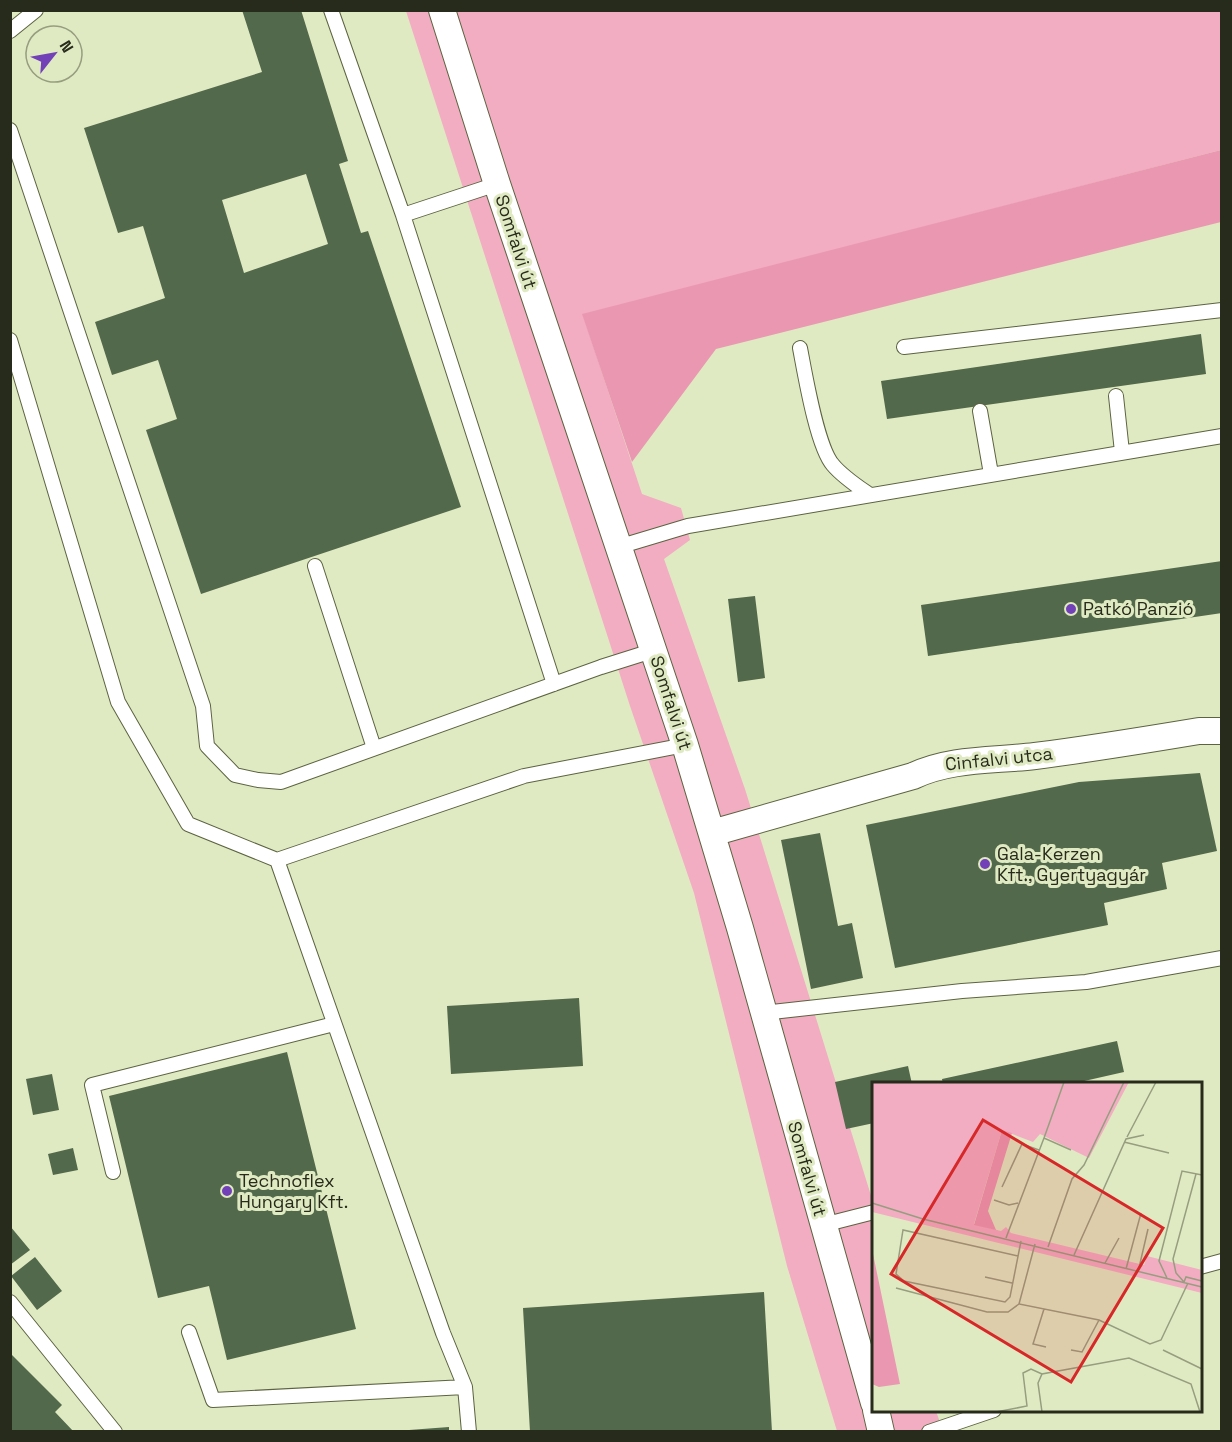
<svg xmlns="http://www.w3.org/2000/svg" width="1232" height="1442" font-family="'Space Grotesk',sans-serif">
	<rect width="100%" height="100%" fill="#e0eac2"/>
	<path fill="#f2adc2" d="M406,11H1221V150L583,315L642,494L681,508L690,540L664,559L745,789L873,1202L874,1410L936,1411L943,1431H837L787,1266L694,893L630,706Z"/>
	<path fill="#ea98b2" d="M1221,150V222L716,349L632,462L582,314Z"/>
	<path fill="#52694b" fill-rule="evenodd" d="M242,10H301L348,161L339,164L361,233L368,231L461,507L201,594L146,430L177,419L158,360L112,375L95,322L165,298L143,226L118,233L84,128L262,72ZM306,174L328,244L244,273L222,200Z
		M1201,334L1206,374L887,419L881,381Z
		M1222,561V613L928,656L921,605Z
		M755,596L765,678L738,682L728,599Z
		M1200,773L1217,851L1162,863L1167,889L1104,903L1108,925L895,968L866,825L1079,782Z
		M820,833L838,926L852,923L863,978L811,989L781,840Z
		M579,998L583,1066L451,1074L447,1006Z
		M1117,1041L1124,1072L1071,1084H943L942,1079Z
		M287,1052L356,1329L227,1360L209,1286L158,1298L109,1096Z
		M908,1066L912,1084H874V1123L846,1129L835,1082Z
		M52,1074L59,1110L33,1115L26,1079Z
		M73,1148L78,1170L53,1175L48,1154Z
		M10,1226L30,1250L10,1265Z
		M35,1257L62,1291L37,1310L11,1276Z
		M764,1292L772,1432H530L523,1308Z
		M10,1353L62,1405L55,1412L74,1432H10Z
		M449,1427V1432H409V1430Z"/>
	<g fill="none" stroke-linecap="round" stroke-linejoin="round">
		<defs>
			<path id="service" d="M331,10L403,215L554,684
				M10,31L36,10
				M10,130L203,706L207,746L235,775L258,780L281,782L601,667L655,650
				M403,215L497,184
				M10,340L118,702L188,824L277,860
				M904,347L1222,310
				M800,348C805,374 817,447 833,465C843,477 857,486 870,495
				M1116,396L1122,452
				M980,411L991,474
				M618,547L688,526L1222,436
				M315,566L374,748
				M763,1013L962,991L1086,982L1222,958
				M113,1172L92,1085L334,1024
				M823,1225L874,1212
				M1200,1267L1222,1261
				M10,1302L115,1432
				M189,1332L213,1400L465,1387
				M469,1432L465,1387L443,1333L277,860L524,776L685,745
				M929,1432L994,1410"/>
			<path id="minor" d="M442,10L497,184L685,745L740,928L874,1403
				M712,833L913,776C951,758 993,761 1035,756C1090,749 1145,740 1199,731H1222
				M876,1410L881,1432"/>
		</defs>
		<use href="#service" stroke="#5b6340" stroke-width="16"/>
		<use href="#minor" stroke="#5b6340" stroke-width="28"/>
		<use href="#service" stroke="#fff" stroke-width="14"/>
		<use href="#minor" stroke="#fff" stroke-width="26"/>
	</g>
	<g fill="#7241b8" stroke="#e0eac2" stroke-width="2">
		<circle cx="1071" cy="609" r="6"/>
		<circle cx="985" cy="864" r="6"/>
		<circle cx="227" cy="1191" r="6"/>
	</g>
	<g text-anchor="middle" stroke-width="6" stroke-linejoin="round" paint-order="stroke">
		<g font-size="18" fill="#272b1b" stroke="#e0eac2">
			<text transform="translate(516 242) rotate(72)" y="6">Somfalvi út</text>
			<text transform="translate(671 703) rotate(72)" y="6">Somfalvi út</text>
			<text transform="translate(999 759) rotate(-6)" y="6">Cinfalvi utca</text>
			<text transform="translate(807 1169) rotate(74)" y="6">Somfalvi út</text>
		</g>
		<g font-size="18" fill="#272b1b" stroke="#e0eac2" text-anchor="start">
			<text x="1083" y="615">Patkó Panzió</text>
			<text x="997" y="860">Gala-Kerzen<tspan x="997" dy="21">Kft., Gyertyagyár</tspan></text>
			<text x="239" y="1187">Technoflex<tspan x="239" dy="21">Hungary Kft.</tspan></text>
		</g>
	</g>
	<g transform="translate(872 1082)">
		<rect width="330" height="330" fill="#e0eac2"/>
		<path d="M0,0H257L217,76L168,52L161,60L130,48L102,142L129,149L134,145L139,151L272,183L275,174L330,188V211L0,130Z" fill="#f2adc2"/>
		<path d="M130,48L140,51L116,129L124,148L102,143ZM0,167L28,302L7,305L0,302Z" fill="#ea98b2"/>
		<path fill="none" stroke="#969e7f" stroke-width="1.5" d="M255,55L284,0M172,56L192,0M252,60L297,71M130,105L150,62L167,68M122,118L137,123L146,121M0,121L51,137L330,205M134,156L172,56L199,68M163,162L147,222L227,238L278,262L289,258L316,201M176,165L200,97L212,83L252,0M202,173L254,57L272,53M146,174L31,148L24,192L32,199L133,220L138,215L149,159M233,181L247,156M254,187L269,131M266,190L276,147M113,195L140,201M295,196L287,179L310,89L330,93M312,200L304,191L301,177L324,92M312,200L314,195L330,199M24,206L115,230H136L147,222M172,227L161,262L174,265M199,268L210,270L227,238M291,268L330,287M124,330L155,324L151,291L159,287L170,292M170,330L166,301L170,292L257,276L319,302L328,330"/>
		<path fill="#d62828" fill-opacity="0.15" stroke="#d62828" stroke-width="3" d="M111,38L291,146L199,300L19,192Z"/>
		<rect width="330" height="330" fill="none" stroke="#272b1b" stroke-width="3"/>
	</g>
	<rect width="1232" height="1442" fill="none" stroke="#272b1b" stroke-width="24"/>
	<g transform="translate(54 54) rotate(59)"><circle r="28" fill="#e0eac2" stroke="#969e7f" stroke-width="1.5"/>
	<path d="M0-4.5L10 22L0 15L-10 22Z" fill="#7241b8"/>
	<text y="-9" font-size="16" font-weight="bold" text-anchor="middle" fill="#272b1b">N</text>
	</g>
</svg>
